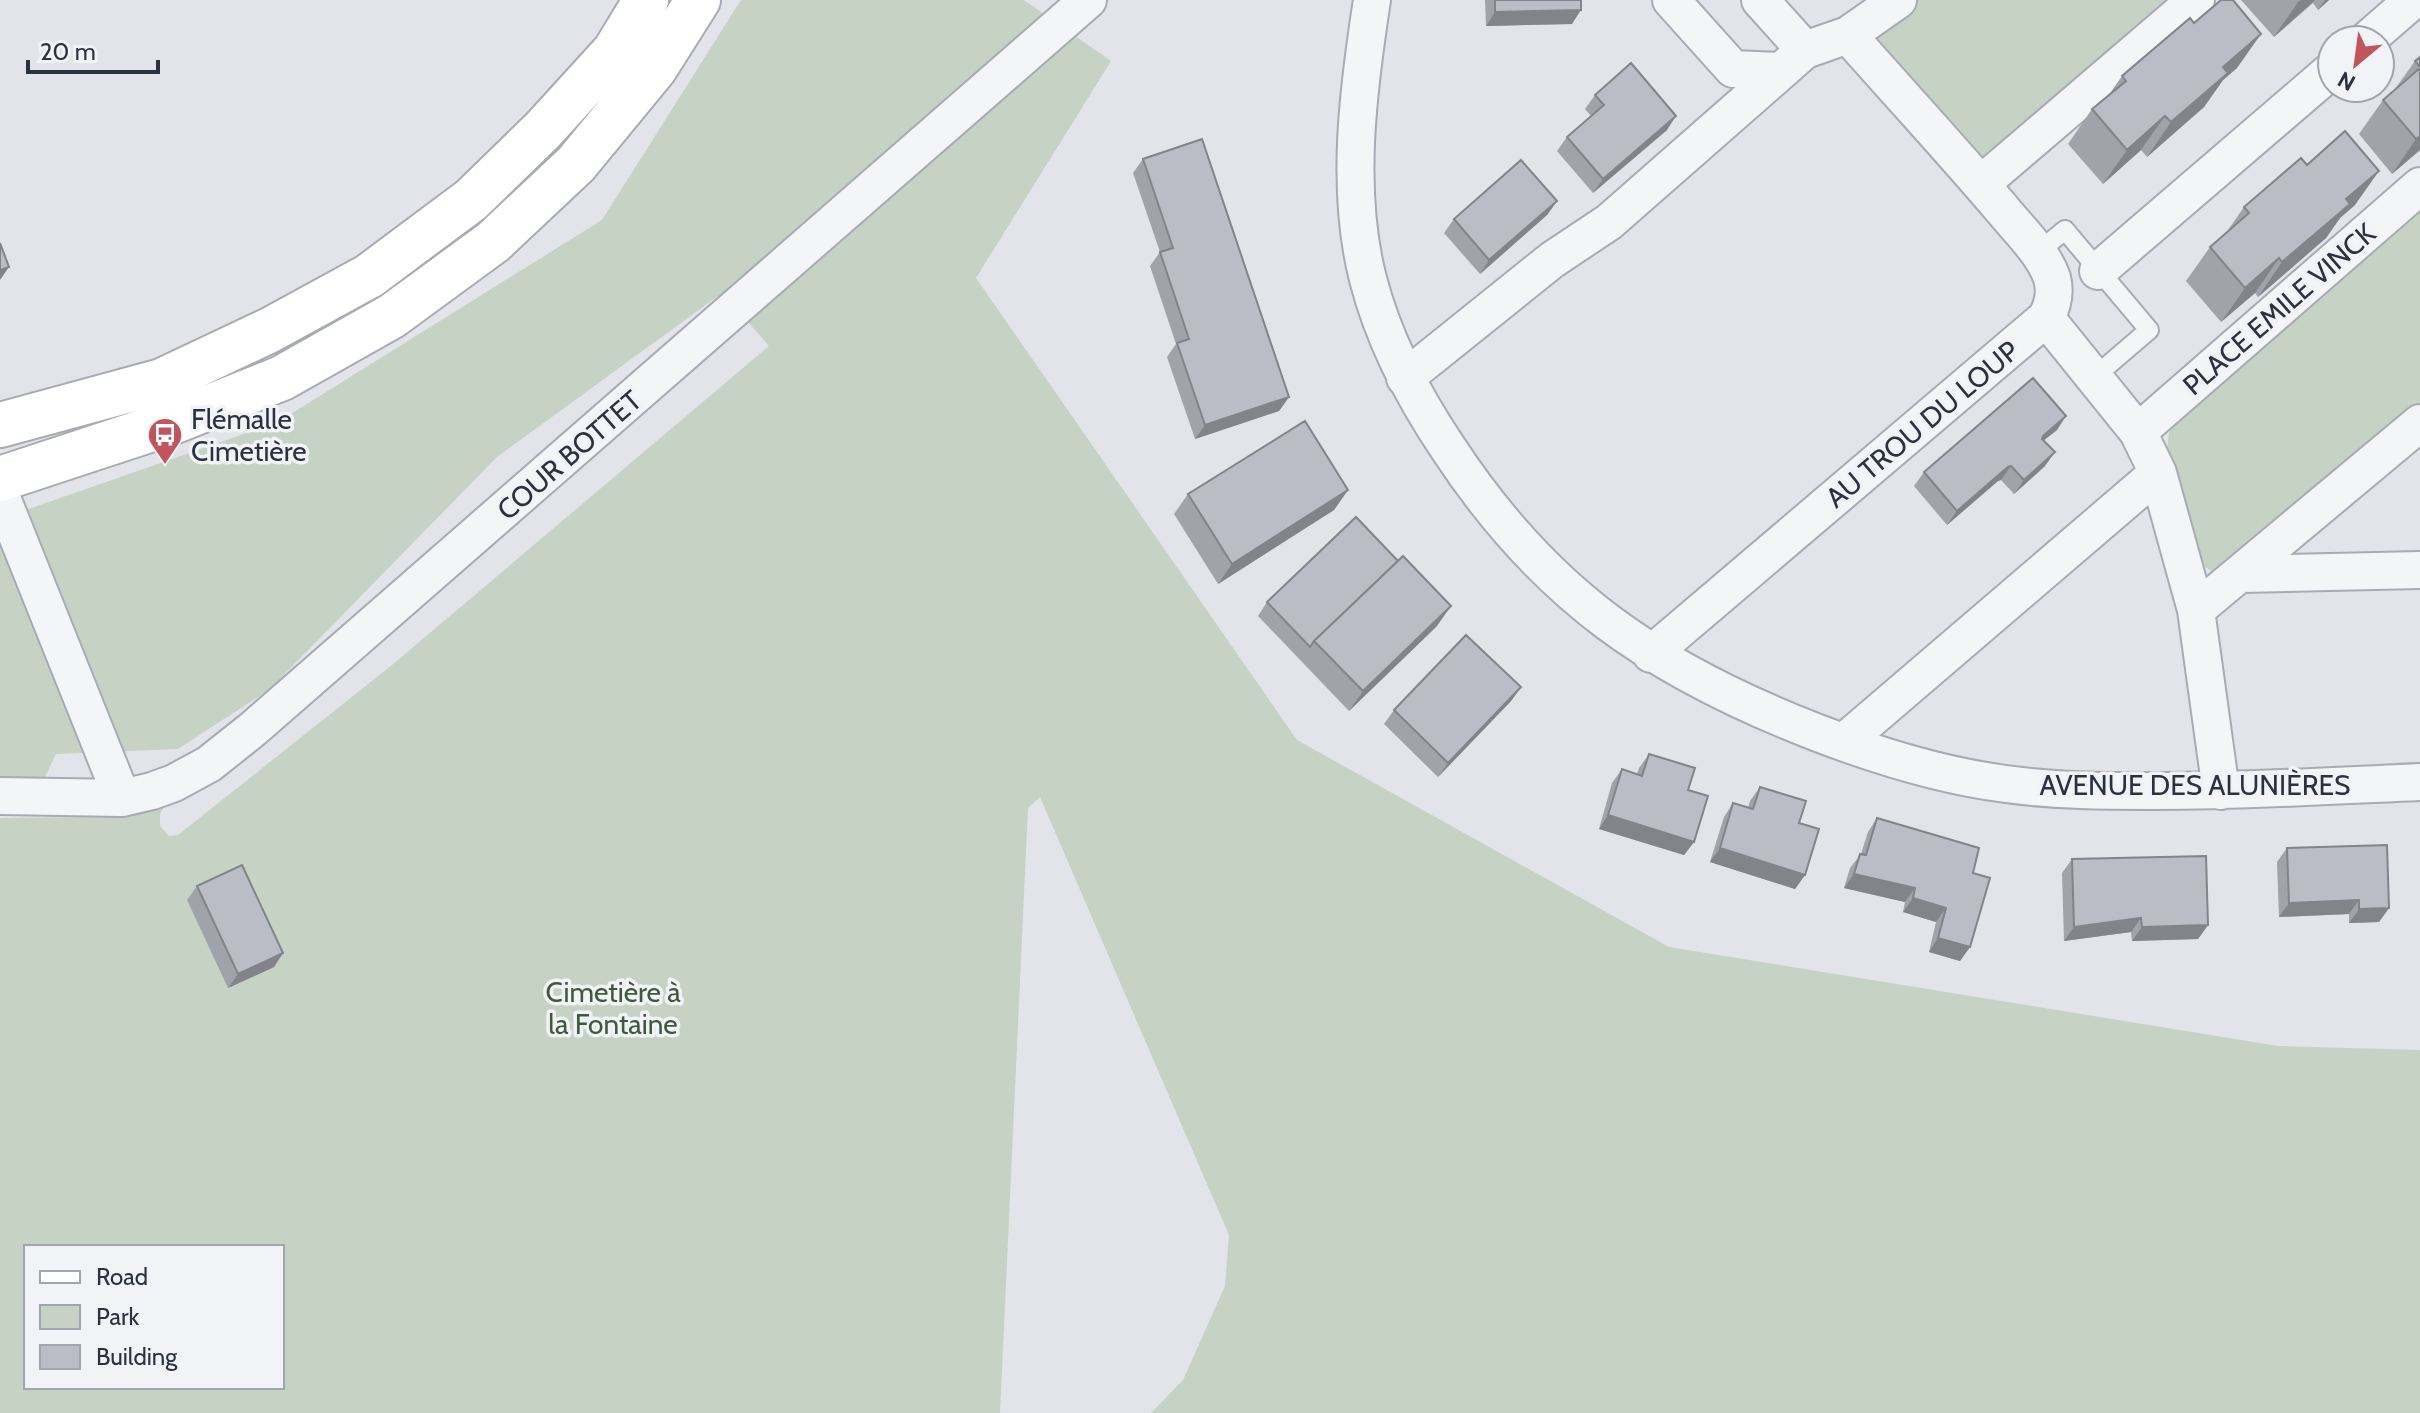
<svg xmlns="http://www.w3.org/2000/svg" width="2420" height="1413" font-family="Cabin,sans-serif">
	<rect width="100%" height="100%" fill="#e2e4e9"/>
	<path fill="#c6d2c4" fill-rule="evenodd" d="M741,0H1024L1111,61L976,278L1297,740L1669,947L2278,1046L2420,1050V1413H1151L1183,1380L1225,1286L1229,1235L1040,797L1028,808L1000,1413H0V818L102,817L164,807L160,814V826L169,836L178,835L392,665L769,346L722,293L497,457L270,689L178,749L56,754L45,777L0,780V519L278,422L602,220ZM26,1247H282V1387H26Z
		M1915,0H2171L1985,159L1968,153L1876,43L1872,34Z
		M2420,201V403L2228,571L2215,573L2205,567L2167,450L2169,433L2179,413Z"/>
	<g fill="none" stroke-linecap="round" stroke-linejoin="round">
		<defs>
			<path id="lane" d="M2038,252L2065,230L2149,330L2093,378"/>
			<path id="street" d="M1372,0C1358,90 1345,190 1368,279C1384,341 1413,396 1448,448C1545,596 1655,670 1818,733C1878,756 1943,776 2006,784C2056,791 2105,791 2155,791C2243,791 2331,786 2420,782
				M1671,0L1733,69L1779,71
				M1760,0L1805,50L1848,35L1898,0
				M2367,40L2413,0
				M1981,184L2196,0
				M2098,271L2332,70
				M2046,318L2138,432L2158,473L2196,610L2221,791
				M1405,378L1552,260L1609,222L1805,50
				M2138,432L2420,186
				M0,493L122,798
				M2240,574L2420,570
				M2196,610L2420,423
				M1651,654L2046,318C2053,305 2056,293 2052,278C2043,252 2019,230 2002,209C1952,150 1899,93 1848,35
				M1844,742L2158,473
				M0,796L122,798L152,791L174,783L209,764L253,729L1088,0"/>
			<path id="secondary" d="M0,425L162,381L270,330L369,276L471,200L543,130L615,51L646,0
				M0,479L170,423L282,378L392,316L493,242L576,164L655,68L698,0"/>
		</defs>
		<use href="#lane" stroke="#a8abb3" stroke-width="22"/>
		<use href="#street" stroke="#a8abb3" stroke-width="40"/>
		<use href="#secondary" stroke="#a8abb3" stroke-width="48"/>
		<use href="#lane" stroke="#f4f5f7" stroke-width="18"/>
		<use href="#street" stroke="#f4f5f7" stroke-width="36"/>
		<use href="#secondary" stroke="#fff" stroke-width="44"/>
	</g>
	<path fill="#a0a3a9" d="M1485,0H1581L1572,24L1486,26Z
		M2241,0H2329L2318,10L2313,3L2274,37Z
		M2420,57V150L2392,174L2359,134L2383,100L2395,89L2415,61Z
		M2237,68L2223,80L2204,107L2147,157L2141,150L2103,184L2068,144L2092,109L2108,96L2122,76Z
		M1595,95L1667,130L1593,193L1557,151L1567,137L1591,116L1585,109Z
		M1143,159L1289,397L1279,411L1195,439L1167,357L1176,344L1150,266L1160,252L1133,173Z
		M2307,165L2355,205L2340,218L2326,238L2258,297L2255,293L2221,322L2186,281L2210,247L2226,233L2244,207Z
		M1557,201L1547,215L1480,274L1444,233L1454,219Z
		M2057,430L2044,440L2045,466L2014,494L2001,480L1998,481L1947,525L1914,486L1924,472Z
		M1348,490L1334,510L1218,584L1174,514L1188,494Z
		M1398,561L1437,626L1349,711L1258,616L1267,602Z
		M1521,687L1511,701L1438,777L1384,724L1394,710Z
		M1649,754L1688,790L1694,842L1684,855L1599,829L1612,783L1622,769L1637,774L1639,768Z
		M1760,787L1799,823L1805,875L1795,889L1710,862L1724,817L1733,803L1748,808L1750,801Z
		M1877,818L1973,873L1970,947L1960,961L1929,952L1936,922L1903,912L1905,902L1844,888L1850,868L1861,854L1868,832Z
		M2287,848L2389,908L2379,922L2349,923V914L2279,917L2277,862Z
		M2072,859L2208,925L2198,939L2132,941L2131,932L2064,941L2062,873Z
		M197,886L283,953L274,967L228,988L187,900Z"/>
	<path fill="#82848a" d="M2301,0H2315L2274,37L2298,2Z
		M2325,0H2329L2318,10Z
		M1581,10L1572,24L1486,26L1495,12Z
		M2261,34L2237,68L2223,80L2204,107L2147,157L2171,122L2223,67Z
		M1676,116L1667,130L1593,193L1603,179Z
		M2165,116L2141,150L2103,184L2127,150Z
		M2420,136V150L2392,174L2416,139Z
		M2379,171L2355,205L2340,218L2326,238L2258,297L2282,262L2346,199Z
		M1557,201L1547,215L1480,274L1489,260Z
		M2279,258L2255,293L2221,322L2245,288Z
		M9,267L0,280V270Z
		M1289,397L1279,411L1195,439L1205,425Z
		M2066,416L2057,430L2033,449L2043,436Z
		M2055,452L2045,466L2014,494L2024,480Z
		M2011,466L2001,480L1998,481L1947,525L1957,511L2008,467Z
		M1348,490L1334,510L1218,584L1232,564Z
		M1451,606L1437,626L1349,711L1363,691Z
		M1521,687L1511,701L1438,777L1448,763Z
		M1608,815L1694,842L1684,855L1599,829Z
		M1720,848L1805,875L1795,889L1710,862Z
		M1854,874L1915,888L1905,902L1844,888Z
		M1913,898L1946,908L1936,922L1903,912Z
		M2359,900L2349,914L2279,917L2289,903Z
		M2389,908L2379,922L2349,923L2359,909Z
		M2141,918L2131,932L2064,941L2074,927Z
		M2208,925L2198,939L2132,941L2142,927Z
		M1938,938L1970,947L1960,961L1929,952Z
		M283,953L274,967L228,988L238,974Z"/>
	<path fill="#babdc5" stroke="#82848a" stroke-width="2" d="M1495,0H1581V10L1495,12Z
		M2221,0H2233L2261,34L2223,67L2228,73L2171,122L2165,116L2127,150L2092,109L2126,81L2122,76L2190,18L2194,23Z
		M2420,57V67L2415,61Z
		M1631,63L1676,116L1603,179L1567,137L1604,105L1595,95Z
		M2420,68V136L2416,139L2383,100Z
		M2345,131L2379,171L2346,199L2350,204L2282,262L2279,258L2245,288L2210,247L2249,213L2244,207L2301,158L2307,165Z
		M1202,139L1289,397L1205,425L1177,343L1189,339L1160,252L1173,248L1143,159Z
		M1521,160L1557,201L1489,260L1454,219Z
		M0,243L9,267L0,270Z
		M2033,378L2066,416L2043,436L2042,439L2055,452L2024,480L2011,466L2008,467L1957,511L1924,472Z
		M1305,421L1348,490L1232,564L1188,494Z
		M1356,517L1398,561L1314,641L1310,647L1267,602Z
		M1403,556L1451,606L1363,691L1314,641Z
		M1466,635L1521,687L1448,763L1394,710Z
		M1649,754L1695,768L1688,790L1708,796L1694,842L1608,815L1622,769L1642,776Z
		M1760,787L1806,801L1799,823L1819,829L1805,875L1720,848L1733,803L1753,809Z
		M1877,818L1979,848L1973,873L1990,878L1970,947L1938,938L1946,908L1913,898L1915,888L1854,874L1860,854L1866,855Z
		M2387,845L2389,908L2359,909V900L2289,903L2287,848Z
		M2206,856L2208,925L2142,927L2141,918L2074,927L2072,859Z
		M242,865L283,953L238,974L197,886Z"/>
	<defs>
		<symbol id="bus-pin" viewBox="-11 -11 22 30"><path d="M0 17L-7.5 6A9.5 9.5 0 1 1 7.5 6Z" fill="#bf565d" stroke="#f1f3f6"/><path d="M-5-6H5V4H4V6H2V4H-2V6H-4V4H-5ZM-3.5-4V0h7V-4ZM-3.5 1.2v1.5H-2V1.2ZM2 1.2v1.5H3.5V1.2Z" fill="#fff"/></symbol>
	</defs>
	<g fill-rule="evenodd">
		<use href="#bus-pin" x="145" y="415" width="40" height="54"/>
	</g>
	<g text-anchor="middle" stroke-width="7" stroke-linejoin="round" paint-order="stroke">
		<g font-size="28" fill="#2c313f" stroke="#f1f3f6">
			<text transform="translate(2279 309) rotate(-41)" y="10">PLACE EMILE VINCK</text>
			<text transform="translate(1922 424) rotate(-40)" y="10">AU TROU DU LOUP</text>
			<text transform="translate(569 455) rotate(-41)" y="10">COUR BOTTET</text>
			<text x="2195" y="795">AVENUE DES ALUNIÈRES</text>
		</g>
		<g font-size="28" fill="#2c313f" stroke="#f1f3f6" text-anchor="start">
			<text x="191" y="429">Flémalle<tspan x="191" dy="32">Cimetière</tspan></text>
		</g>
		<g font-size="28" fill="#3e593b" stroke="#f1f3f6">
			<text x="613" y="1002">Cimetière à<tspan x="613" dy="32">la Fontaine</tspan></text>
		</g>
	</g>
	<rect x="24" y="1245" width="260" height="144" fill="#f1f3f6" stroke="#a2a5ad" stroke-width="2"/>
	<rect x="40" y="1271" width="40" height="12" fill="#ffffff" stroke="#a2a5ad" stroke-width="2"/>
	<text x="96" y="1285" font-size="24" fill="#2c313f">Road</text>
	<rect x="40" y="1305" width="40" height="24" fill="#c6d2c4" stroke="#a2a5ad" stroke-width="2"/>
	<text x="96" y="1325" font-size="24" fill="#2c313f">Park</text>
	<rect x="40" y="1345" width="40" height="24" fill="#babdc5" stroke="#a2a5ad" stroke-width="2"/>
	<text x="96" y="1365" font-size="24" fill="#2c313f">Building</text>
	<g transform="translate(2356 64) rotate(209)"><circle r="38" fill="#f1f3f6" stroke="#a2a5ad" stroke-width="2"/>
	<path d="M0-6L14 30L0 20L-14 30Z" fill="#bf565d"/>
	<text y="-12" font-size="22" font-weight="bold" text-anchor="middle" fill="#2c313f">N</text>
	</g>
	<path d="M28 60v12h130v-12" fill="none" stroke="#2c313f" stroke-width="4"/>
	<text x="40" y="60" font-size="24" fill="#2c313f" stroke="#f1f3f6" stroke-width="6" paint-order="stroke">20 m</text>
</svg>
